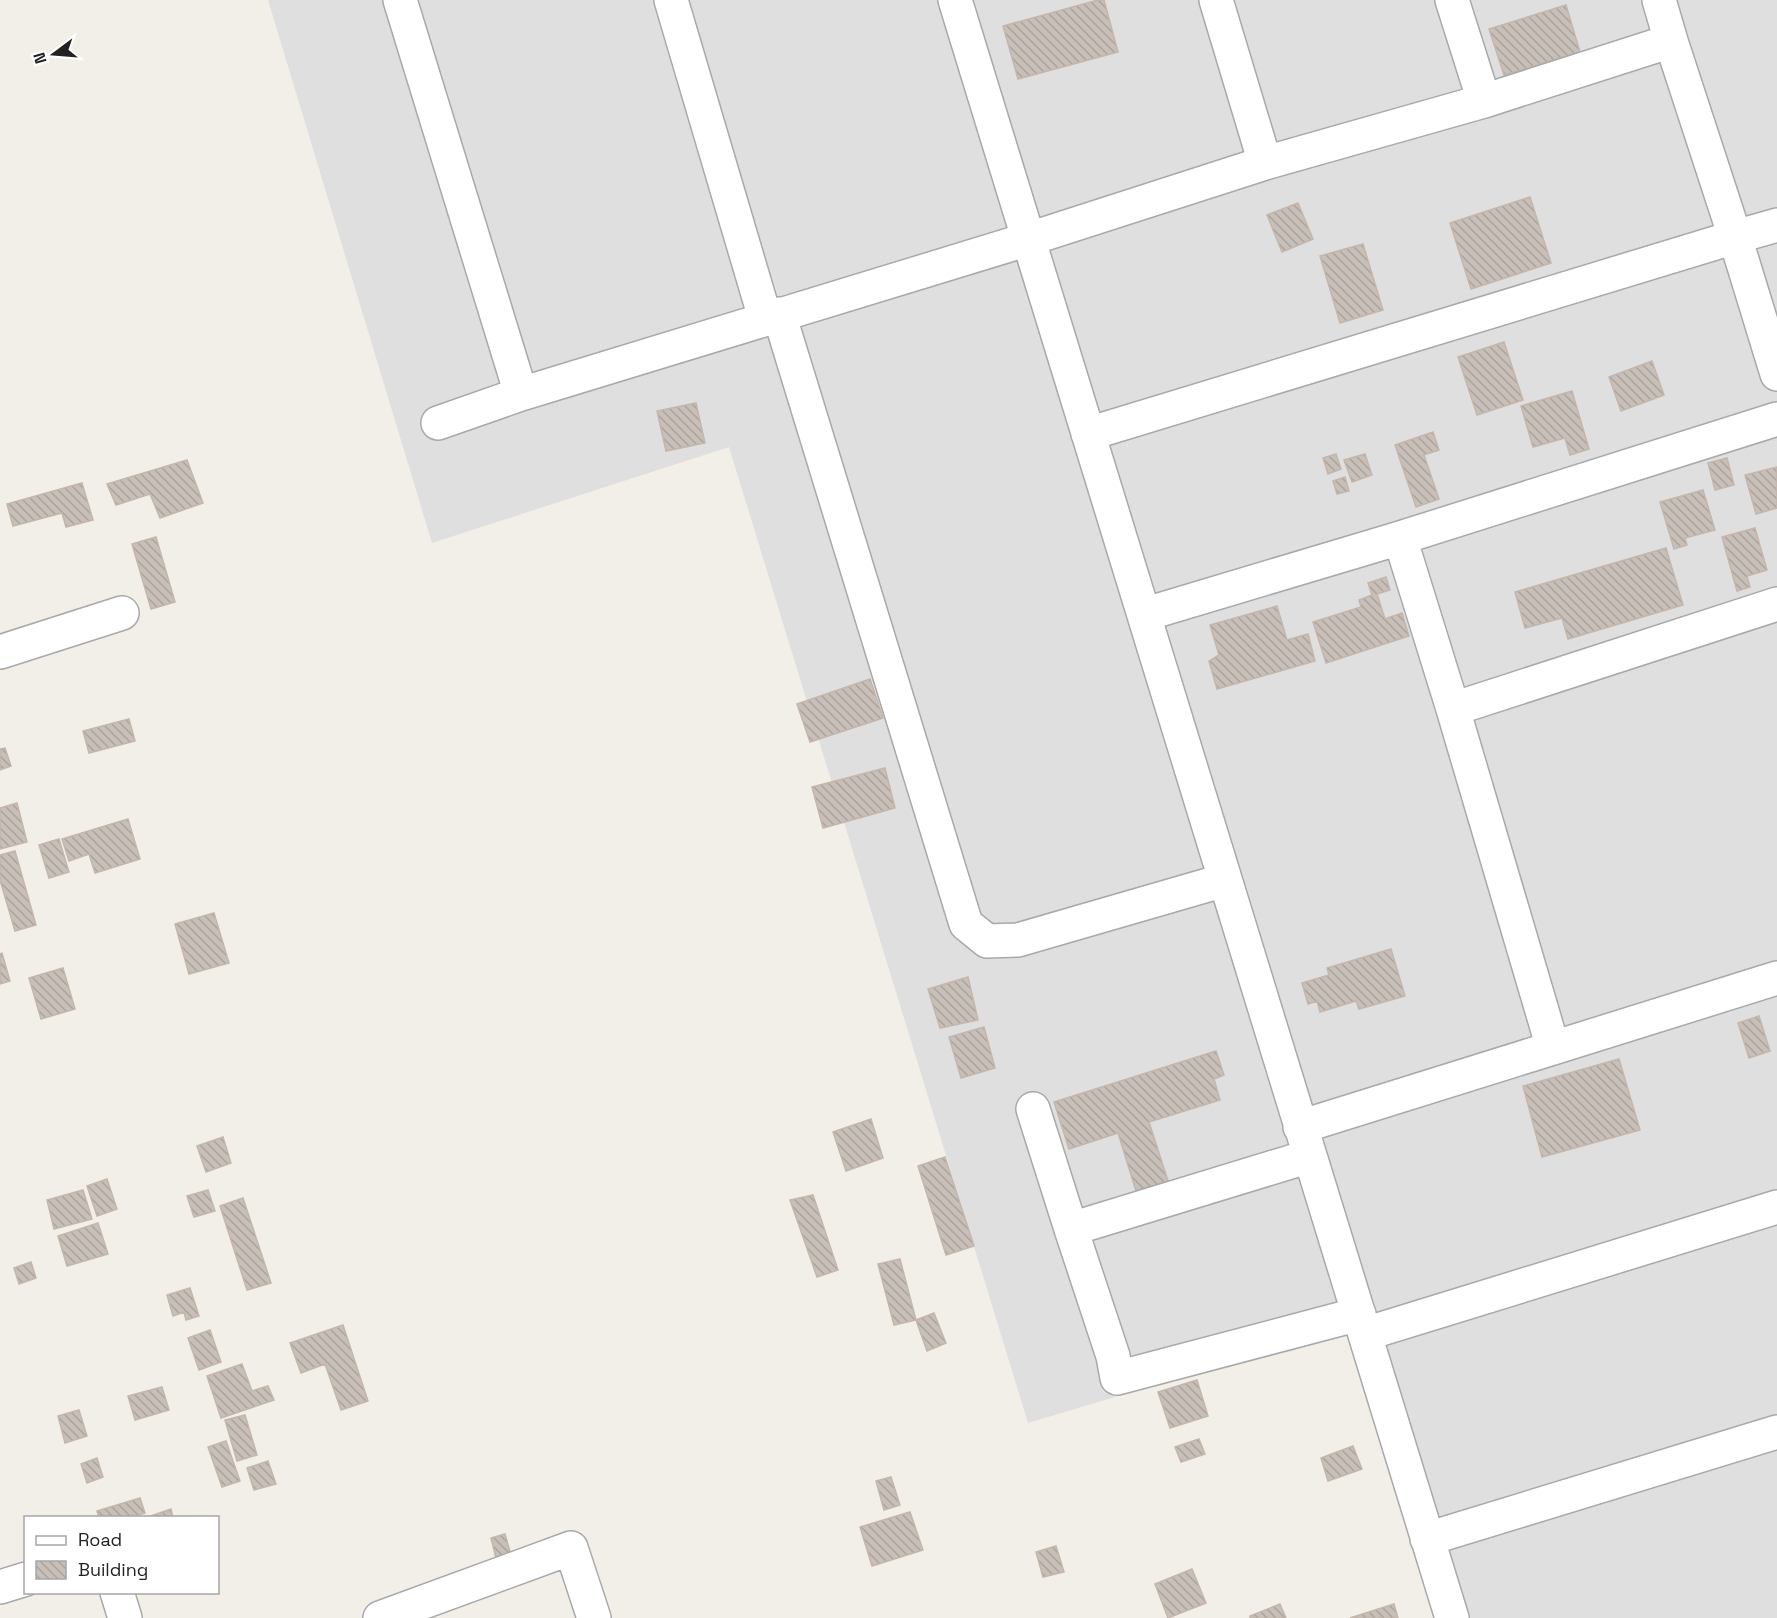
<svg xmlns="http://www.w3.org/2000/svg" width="1777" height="1618" font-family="'Space Grotesk',sans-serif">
	<defs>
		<pattern id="building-back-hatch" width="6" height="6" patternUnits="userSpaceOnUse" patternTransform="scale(1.5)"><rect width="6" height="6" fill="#c7bfb8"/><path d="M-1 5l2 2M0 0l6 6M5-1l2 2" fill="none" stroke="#aba49e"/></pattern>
	</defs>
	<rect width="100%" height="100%" fill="#f2efe9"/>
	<path fill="#e0dfdf" d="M268,0H1777V1618H1439L1349,1327L1028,1423L729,447L432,543Z"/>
	<path fill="url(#building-back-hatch)" stroke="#c4b6ab" stroke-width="1.5" d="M1098,0H1104L1118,52L1018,79L1003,26Z
		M1566,5L1580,52L1504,75L1489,29Z
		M1530,197L1551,263L1471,289L1450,223Z
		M1298,203L1313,239L1282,252L1267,215Z
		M1363,244L1383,310L1340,323L1320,256Z
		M1504,342L1523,400L1477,415L1458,357Z
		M1652,361L1664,395L1621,411L1609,377Z
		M1572,391L1589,449L1570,455L1565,438L1533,447L1521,406Z
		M696,403L705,443L666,451L657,411Z
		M1433,432L1439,450L1424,455L1439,499L1416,507L1395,445Z
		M1336,454L1341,469L1328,474L1323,458Z
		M1365,454L1372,475L1352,482L1344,460Z
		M1727,458L1734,485L1715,490L1708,463Z
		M187,460L203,503L160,518L150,494L116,505L107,484Z
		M1777,467V508L1756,514L1745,475Z
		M1345,477L1349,491L1337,494L1333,481Z
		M82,483L93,520L66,527L62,513L13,526L7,504Z
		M1703,490L1715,530L1685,538L1687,545L1674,549L1660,502Z
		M1755,528L1767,570L1747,576L1750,587L1737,591L1722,537Z
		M156,537L175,602L151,609L132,544Z
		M1666,548L1683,605L1568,639L1562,618L1525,628L1515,592Z
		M1386,577L1390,590L1377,594L1385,619L1402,613L1409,636L1326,663L1313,622L1361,607L1359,600L1372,595L1368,583Z
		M1277,606L1287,640L1308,634L1315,661L1217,689L1209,661L1219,655L1210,625Z
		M870,679L883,718L810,742L797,704Z
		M129,719L135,741L89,753L83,731Z
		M5,748L11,766L0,770V749Z
		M885,768L895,808L823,828L812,787Z
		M17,803L27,842L0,849V808Z
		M128,819L140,859L95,873L89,854L69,861L62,839Z
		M59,839L69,872L49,878L39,845Z
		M15,851L36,925L15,931L0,880V855Z
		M214,913L229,963L189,974L175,924Z
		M1391,949L1405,996L1359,1009L1356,1001L1320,1012L1317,1001L1308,1004L1302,983L1329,975L1327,968Z
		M2,953L10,981L0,984V954Z
		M63,968L75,1009L41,1019L29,978Z
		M968,977L978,1020L940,1028L928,989Z
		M1759,1016L1770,1051L1749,1058L1738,1023Z
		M984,1027L995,1068L961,1078L949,1037Z
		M1216,1051L1224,1075L1214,1079L1220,1100L1149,1122L1168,1181L1136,1191L1118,1133L1069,1149L1054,1102Z
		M1619,1059L1640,1130L1542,1157L1523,1086Z
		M871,1119L883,1158L846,1171L833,1132Z
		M223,1137L231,1163L206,1172L197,1146Z
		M945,1157L974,1246L946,1255L918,1166Z
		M107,1179L117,1209L97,1216L87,1186Z
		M83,1190L92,1219L54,1229L47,1200Z
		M208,1190L215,1211L194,1217L187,1196Z
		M813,1195L838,1270L817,1277L790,1200Z
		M243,1198L271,1283L247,1290L220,1206Z
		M98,1223L108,1254L67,1266L58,1236Z
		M900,1259L916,1320L894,1325L878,1264Z
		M31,1262L36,1278L19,1284L14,1268Z
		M190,1288L199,1316L186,1320L184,1312L173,1316L167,1295Z
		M934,1313L946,1343L927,1351L916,1320Z
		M343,1325L368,1401L341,1410L325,1364L301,1373L290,1343Z
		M210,1330L221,1362L199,1370L188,1338Z
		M242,1364L252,1391L268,1386L274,1400L221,1418L207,1376Z
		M1197,1380L1208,1416L1170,1428L1158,1392Z
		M162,1387L169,1410L135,1420L128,1396Z
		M79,1410L87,1436L65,1443L58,1416Z
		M245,1415L257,1455L237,1461L225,1420Z
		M1199,1439L1205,1454L1181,1462L1175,1447Z
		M226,1441L240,1481L222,1487L208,1447Z
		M1353,1446L1362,1469L1328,1481L1321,1458Z
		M97,1458L103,1477L87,1483L81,1464Z
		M268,1461L276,1484L254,1490L247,1468Z
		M891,1477L900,1505L884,1510L876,1481Z
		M140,1498L145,1513L130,1518H99L97,1511Z
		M171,1509L173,1518H145Z
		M910,1512L923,1550L872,1566L860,1527Z
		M505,1534L511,1555L496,1558L491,1538Z
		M1056,1546L1064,1572L1043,1577L1036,1552Z
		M1192,1569L1206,1603L1168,1618L1155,1584Z
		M1280,1604L1286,1618H1250V1616Z
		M1394,1604L1398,1618H1350Z"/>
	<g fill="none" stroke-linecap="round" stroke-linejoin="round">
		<defs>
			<path id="minor" d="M400,0L521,394L1029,239L1265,163L1484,101L1671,41L1735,237L1777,225
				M671,0L765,318
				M955,0L1452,1618
				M1216,0L1265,163
				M1452,0L1484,101
				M1659,0L1671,41
				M779,314L966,924L987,941L1018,940L1225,880
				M438,423L521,394
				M1088,434L1735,237L1777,374
				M1146,614L1400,538
				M0,652L122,613
				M1453,709L1400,538L1777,419
				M1553,1048L1777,978
				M1033,1109L1071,1229L1310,1156
				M1300,1127L1553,1048L1453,709L1777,604
				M1071,1229L1113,1356L1117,1378L1359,1314
				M1365,1334L1777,1207
				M1427,1539L1777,1432
				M0,1587L26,1579
				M117,1592L125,1618
				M380,1618L571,1548L594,1618"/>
		</defs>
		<use href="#minor" stroke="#a9a9a9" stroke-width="36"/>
		<use href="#minor" stroke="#fff" stroke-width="33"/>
	</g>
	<rect x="24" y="1516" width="195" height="78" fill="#ffffff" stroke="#a7a7a7" stroke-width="1.5"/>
	<rect x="36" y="1536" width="30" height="9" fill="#ffffff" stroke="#a7a7a7" stroke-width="1.5"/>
	<text x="78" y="1546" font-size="18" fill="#222222">Road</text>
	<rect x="36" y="1561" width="30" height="18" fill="url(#building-back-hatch)" stroke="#a7a7a7" stroke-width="1.5"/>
	<text x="78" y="1576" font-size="18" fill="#222222">Building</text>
	<g transform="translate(54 54) rotate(254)" stroke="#ffffff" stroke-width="4.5" paint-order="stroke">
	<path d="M0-4.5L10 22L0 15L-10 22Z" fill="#222222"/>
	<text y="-9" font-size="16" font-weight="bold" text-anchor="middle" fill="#222222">N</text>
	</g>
</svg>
